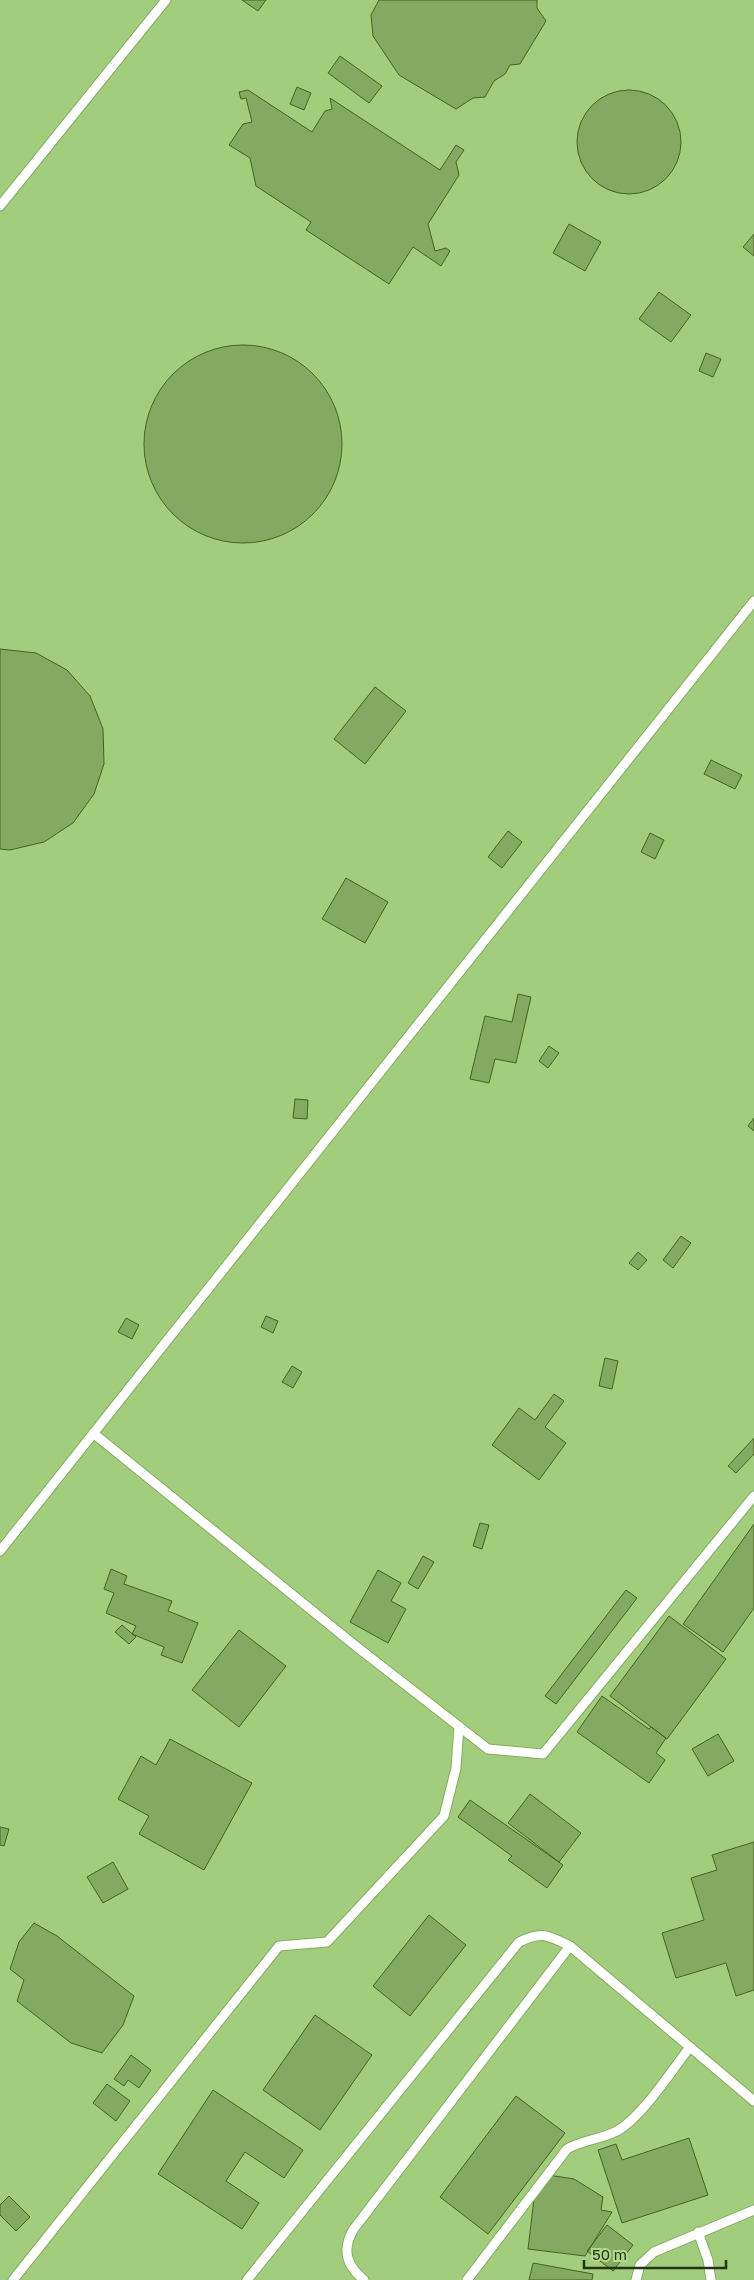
<svg xmlns="http://www.w3.org/2000/svg" width="754" height="2280" font-family="'Golos Text',sans-serif">
	<rect width="100%" height="100%" fill="#b1d98f"/>
	<path fill="#a2cd7d" d="M0,0H754V2280H0Z"/>
	<path fill="#83a962" stroke="#43651e" d="M242,0H266L258,11Z
		M379,0H537V8L546,21L520,64L510,65L505,74L494,81L485,97L473,98L456,109L399,75L373,36L371,15Z
		M340,56L382,86L369,103L328,73Z
		M297,87L311,93L304,110L290,104Z
		M577 142a52 52 0 1 1 104 0a52 52 0 1 1-104 0Z
		M248,90L312,132L325,111L332,109L330,98L440,170L456,145L464,150L456,162L459,175L428,224L435,251L446,248L450,251L441,266L413,247L389,284L306,230L311,222L256,186L250,158L229,145L243,124L252,122L246,98L241,99L239,92Z
		M569,224L601,242L585,271L553,253Z
		M754,234V256L743,247Z
		M659,292L691,315L671,342L639,319Z
		M144 444a99 99 0 1 1 198 0a99 99 0 1 1-198 0Z
		M706,353L721,359L713,377L699,371Z
		M0,649L36,653L67,670L90,696L103,729L104,764L94,794L73,823L44,842L10,850L0,849Z
		M375,687L406,711L365,764L334,739Z
		M711,760L742,775L735,789L704,774Z
		M508,831L522,842L502,868L488,857Z
		M650,833L664,840L655,859L641,852Z
		M346,878L388,902L365,943L322,919Z
		M518,994L531,997L516,1063L495,1059L489,1083L470,1079L485,1016L512,1022Z
		M549,1046L559,1053L548,1068L539,1061Z
		M295,1099L308,1100L307,1119L293,1118Z
		M754,1118V1131L748,1126Z
		M681,1236L691,1243L673,1268L663,1260Z
		M638,1252L647,1260L638,1270L629,1263Z
		M266,1316L278,1321L273,1333L261,1327Z
		M126,1318L139,1325L132,1339L118,1332Z
		M605,1358L618,1361L612,1389L599,1386Z
		M292,1366L302,1372L293,1388L282,1382Z
		M554,1394L564,1401L545,1427L566,1443L539,1480L492,1445L519,1408L535,1420Z
		M754,1438V1454L736,1473L728,1466Z
		M480,1523L489,1525L482,1549L473,1546Z
		M754,1524V1608L723,1652L683,1624Z
		M423,1556L434,1562L418,1589L408,1583Z
		M111,1569L127,1576L124,1584L172,1601L168,1611L198,1623L182,1663L161,1655L164,1647L132,1634L136,1626L106,1613L114,1593L104,1589Z
		M378,1570L401,1583L391,1601L406,1609L388,1643L350,1622Z
		M626,1590L637,1598L556,1704L545,1696Z
		M669,1616L726,1659L667,1739L610,1696Z
		M122,1625L136,1637L129,1644L115,1632Z
		M239,1630L286,1666L239,1727L192,1690Z
		M602,1696L649,1729L651,1727L666,1738L656,1753L665,1760L649,1783L577,1732Z
		M718,1734L734,1761L708,1776L692,1749Z
		M170,1739L252,1783L204,1870L139,1834L149,1816L118,1799L141,1756L156,1765Z
		M530,1794L581,1833L559,1862L508,1823Z
		M470,1800L563,1865L547,1888L508,1860L512,1856L458,1817Z
		M0,1827L9,1829L4,1846L0,1845Z
		M754,1842V1990L736,1996L726,1963L676,1978L662,1933L704,1920L691,1878L717,1870L712,1855Z
		M113,1862L128,1889L103,1903L87,1877Z
		M429,1915L466,1945L410,2016L373,1986Z
		M34,1923L57,1936L134,1996L123,2025L102,2053L71,2043L17,2001L24,1980L10,1969L19,1942Z
		M315,2015L372,2055L320,2130L263,2090Z
		M131,2055L151,2070L139,2088L128,2080L124,2086L114,2079Z
		M107,2084L130,2101L116,2121L93,2103Z
		M213,2090L303,2150L284,2178L245,2152L226,2181L259,2203L242,2229L158,2174Z
		M516,2096L565,2133L488,2234L440,2197Z
		M689,2138L708,2195L622,2223L598,2150L616,2144L622,2160Z
		M548,2175L574,2179L603,2197L601,2210L612,2212L585,2256L528,2249L534,2199Z
		M9,2196L30,2217L16,2231L0,2215V2205Z
		M607,2225L633,2245L613,2271L587,2251Z
		M533,2263L593,2274L592,2280H529Z"/>
	<g fill="none" stroke-linecap="round" stroke-linejoin="round">
		<defs>
			<path id="service" d="M0,206L166,0
				M93,1433L357,1647L488,1749L543,1754L754,1496
				M0,1551L754,601
				M698,2232L708,2260L711,2280
				M13,2280L279,1946L327,1942L444,1816L456,1768L459,1726
				M247,2280L519,1942C542,1931 547,1935 570,1946L754,2101
				M364,2280C346,2265 342,2250 353,2230L570,1946
				M467,2280L567,2149C582,2140 602,2139 617,2131C643,2116 671,2071 690,2047
				M636,2280L640,2265L654,2252L754,2210"/>
		</defs>
		<use href="#service" stroke="#84ab63" stroke-width="11"/>
		<use href="#service" stroke="#fff" stroke-width="9"/>
	</g>
	<path d="M584 2260v8h142v-8" fill="none" stroke="#243316" stroke-width="2.5"/>
	<text x="592" y="2260" font-size="15" fill="#243316" stroke="#b1d98f" stroke-width="4" paint-order="stroke">50 m</text>
</svg>
